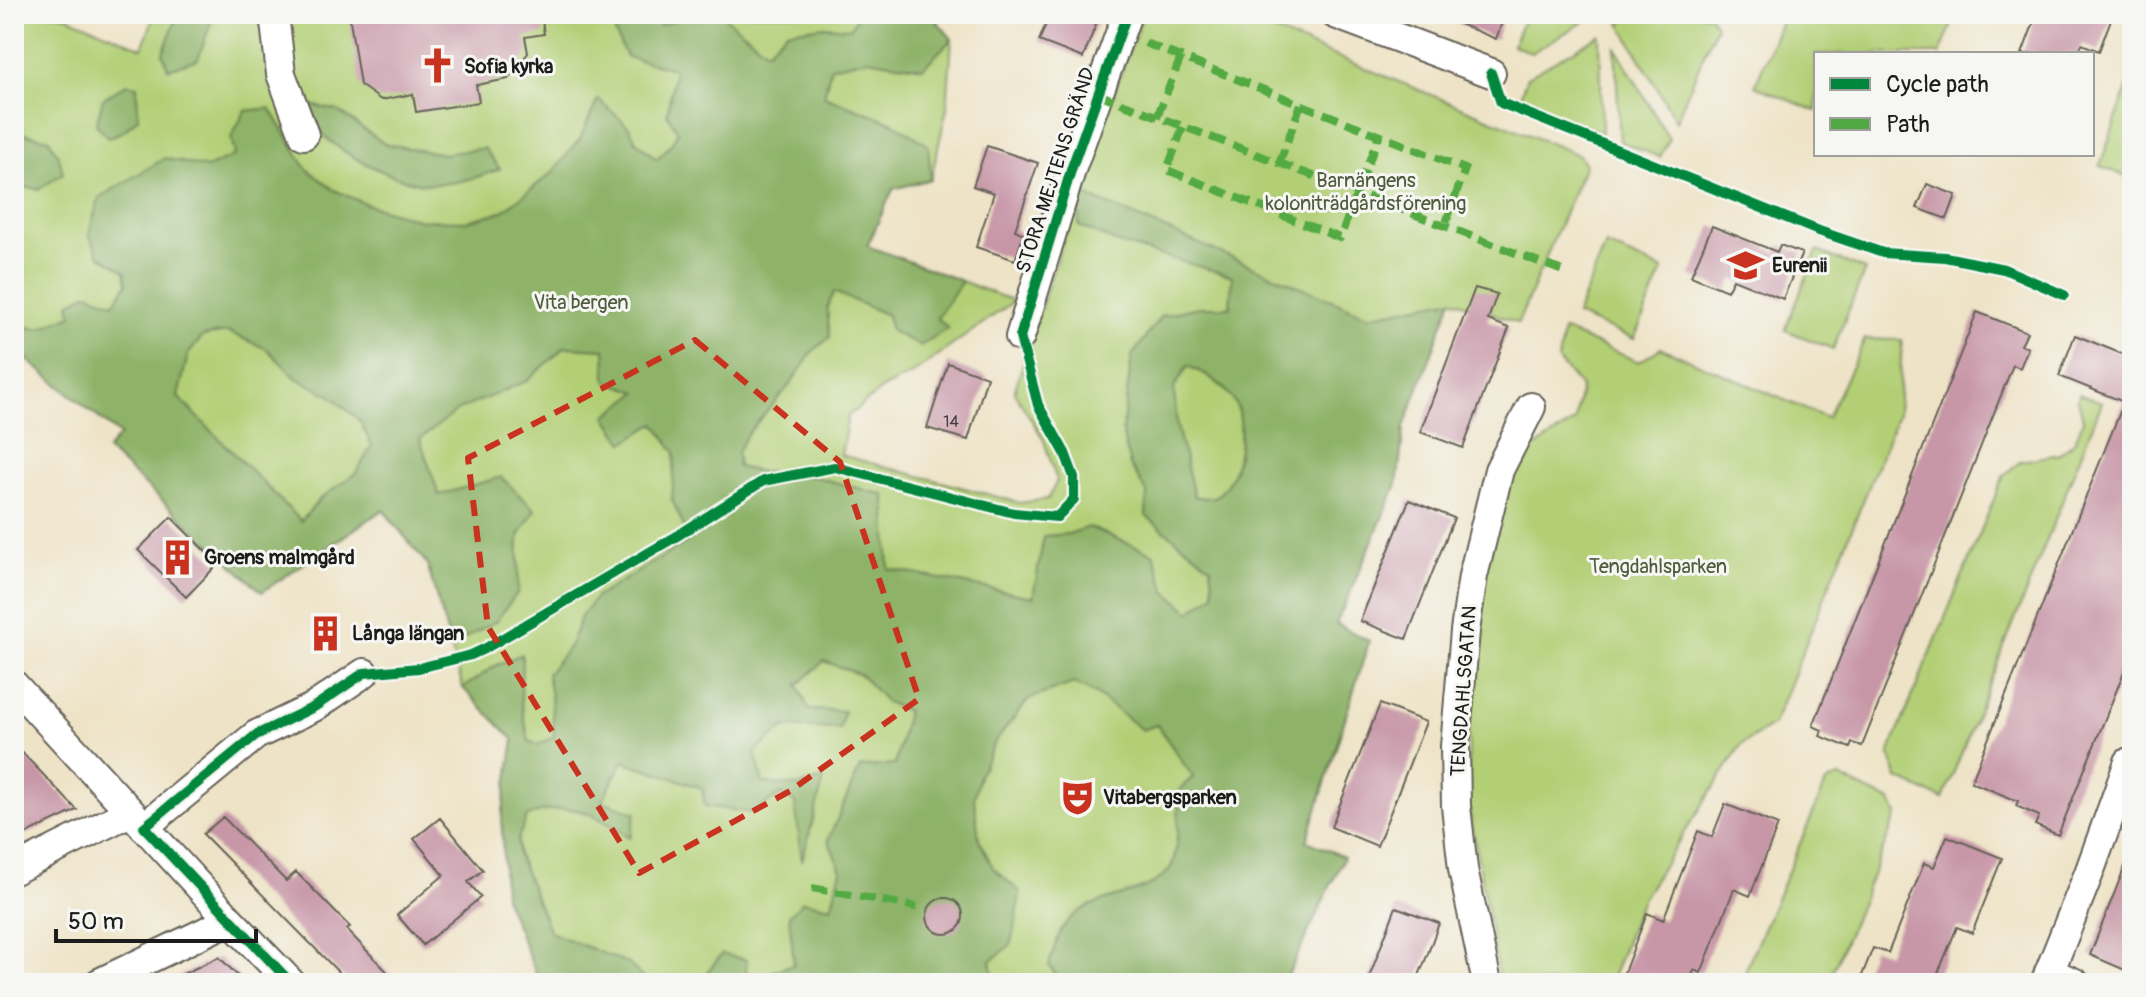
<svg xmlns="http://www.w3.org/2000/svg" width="2146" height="997" font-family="Pangolin,sans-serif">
	<rect width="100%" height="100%" fill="#f6f6f2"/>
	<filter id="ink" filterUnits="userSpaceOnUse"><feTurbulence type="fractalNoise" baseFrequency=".0125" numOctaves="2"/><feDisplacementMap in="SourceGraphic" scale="16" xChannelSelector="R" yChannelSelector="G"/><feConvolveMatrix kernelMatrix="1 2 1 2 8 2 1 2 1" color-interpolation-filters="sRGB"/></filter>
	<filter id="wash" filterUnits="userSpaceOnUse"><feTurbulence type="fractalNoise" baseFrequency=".006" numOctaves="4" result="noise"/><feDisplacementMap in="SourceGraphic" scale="32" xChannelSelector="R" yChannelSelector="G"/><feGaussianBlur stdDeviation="1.8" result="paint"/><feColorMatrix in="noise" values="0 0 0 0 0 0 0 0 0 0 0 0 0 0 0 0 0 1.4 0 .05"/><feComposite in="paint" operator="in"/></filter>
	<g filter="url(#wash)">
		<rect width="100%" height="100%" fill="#eee3c6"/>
		<path fill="#b2cf76" stroke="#677649" stroke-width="2" d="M14,14H61L142,48L155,14H931L952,39L947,108L931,179L893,189L867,246L1014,301L912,374L885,387L848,416L841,455L1020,503L1048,499L1057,481L1043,438L1014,392L1078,192L1143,14H1232L1579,155L1585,165L1518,323L1452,299L1404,427L1397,484L1336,624L1369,641L1307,841L1344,857L1284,983H548L538,978L504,896L502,817L514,740L463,688L427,564L383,510L262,592L107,450L120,435L14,349Z
			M1526,14H1590L1592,17L1531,53L1513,45Z
			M1636,14H1709L1716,26L1676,121L1620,23Z
			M1784,14H1956L1940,54H1816V111L1755,86Z
			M1600,35L1602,133L1519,100L1527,77Z
			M1615,46L1669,139L1660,157L1620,142Z
			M2129,82L2132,84V179L2100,166Z
			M1606,245L1663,270L1634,339L1576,315Z
			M1817,251L1865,270L1833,349L1785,330Z
			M1563,330L1639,362L1661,348L1827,418L1865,339L1902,340L1898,414L1773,725L1741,745L1642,899L1610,983H1503L1498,973L1468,802L1469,702L1483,577L1516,460L1575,421L1581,387L1558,361Z
			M2079,394L2102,402L1943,799L1898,779L1889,753L2004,475L2021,461L2059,454L2075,441L2083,420L2078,399Z
			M1838,777L1891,801L1897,815L1828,983H1740L1826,783Z"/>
		<path fill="#8db267" stroke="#546742" stroke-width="2" fill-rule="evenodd" d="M178,14H214L198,59L168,69L163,53Z
			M612,14H656L660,26L690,14H721L767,51L787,31L824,26L851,28L858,14H931L952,39L923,68L867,59L831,67L824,96L894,123L928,145L931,179L893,189L867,246L962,281L937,318L948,328L920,346L891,331L887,315L834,292L827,308L830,337L812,352L790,385L748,433L737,452L738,467L755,471L815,477L885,495L889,569L1033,597L1044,536L1068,534L1089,527L1154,554L1166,591L1190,612L1214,594L1211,567L1146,516L1147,493L1130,465L1122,432L1132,356L1161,316L1198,307H1230L1232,276L1118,243L1079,226L1078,192L1369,316L1452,299L1404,427L1397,484L1336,624L1369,641L1307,841L1344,857L1284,983H1061L1049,965C1053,953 1056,940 1062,929C1084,890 1152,902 1172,865C1179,851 1178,807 1179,790L1193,777L1157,725L1142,730L1096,694L1074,683L1029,699L996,740L979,776L974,798L979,839L993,868L1020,892L1017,918L1010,946L991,961L994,983H713L708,971L722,954L747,960L745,981L794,964L789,915L803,901L831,907L841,870L828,840L860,767L895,765L907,711L886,702L861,675L824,661L798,685L809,710L844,711L840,729L785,727L755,752L763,783L798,786L824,779L802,861L795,803L782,794L752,813L705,806L702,788L623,761L602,801L636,813L630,838C592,812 573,800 527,816L518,839V855L550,932L629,964L648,983H548L538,978L504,896L502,817L514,740L463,688L495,666L522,654L521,703L529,741L538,745L554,737L551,696L547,674L570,645L581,617L596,597L690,540L672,500L675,452L655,423L624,443L606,416L638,392L606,381L605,349L565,347L527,381L458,410L420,439L439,495L501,477L535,510L519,536L518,592L496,621L451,646L427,564L383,509L262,592L107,450L120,435L14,349V328L18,325L38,329L72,315L69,303L88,293L114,303L127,284L125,271L99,255L89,234L99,198L165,158L207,168L235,155L231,138L245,111L270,108L306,168L334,190L371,206L421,220L467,221L503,211L552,173L580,139L598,99L629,127L636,141L657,159L672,143L678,131L667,114L675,69L626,57L614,30ZM228,332L267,349L296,378L330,395L360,421L372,446L356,473L320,499L301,521L178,397L188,355L203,336ZM1188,366C1207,374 1226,385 1236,405C1247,425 1237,490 1213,497C1208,499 1199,497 1194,496L1177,426L1174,388Z
			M127,84L137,86L138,118L124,131L108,138L96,124L103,99Z
			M311,105L338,111L385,144L444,154L484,148L500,169C477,178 453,185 428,184C399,183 342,155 323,134C316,127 314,114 311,105Z
			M22,133L49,139L59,157L63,173L40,189L14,186V140Z"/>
		<g id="blocks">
			<path fill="#c796a7" d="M349,14H541L544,34L525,37L528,53L508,79L476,85L479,102L416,112L413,94L381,100L360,85Z
				M1050,14H1100L1083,58L1039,41Z
				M1435,14H1505L1496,39Z
				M2037,14H2113L2099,51L2082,44L2078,54H2022Z
				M987,146L1038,163L1015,230L1024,234L1015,260L976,247L994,193L973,186Z
				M1927,184L1956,195L1947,219L1917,208Z
				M1712,226L1777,252L1780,245L1802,253L1783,299L1733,279L1727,291L1691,276Z
				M1475,288L1497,294L1488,320L1509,328L1463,448L1420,432Z
				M1977,312L2027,332L2021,345L2028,348L2020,368L2013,365L1862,746L1852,743L1850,748L1820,736L1822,730L1813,726Z
				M2075,335L2132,358V652L2058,835L2035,825L2039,816L2016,806L2018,801L1971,782L2124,402L2059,376Z
				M948,363L987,377L968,440L927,428Z
				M1409,500L1454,518L1406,639L1360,621Z
				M171,517L218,564L186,597L138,550Z
				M1380,704L1426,722L1377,846L1331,827Z
				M14,744L77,810L14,840Z
				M1725,804L1778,825L1750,896L1734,889L1701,973L1694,970L1689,983H1620L1647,913L1663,920L1698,831L1712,837Z
				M223,817L286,881L296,872L350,927L347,930L398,983H349L203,834Z
				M440,818L483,870L468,882L481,897L423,945L397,915L444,875L414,839Z
				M1947,836L2002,858L1972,933L1957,927L1934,983H1859L1873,948L1888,953L1924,863L1934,867Z
				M2131,851L2132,852V973L2090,955Z
				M927 916a18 18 0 1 1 36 0a18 18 0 1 1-36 0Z
				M1396,907L1439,923L1427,956L1416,983H1367Z
				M219,957L245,983H164Z"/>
		</g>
	</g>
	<g filter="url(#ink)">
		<use href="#blocks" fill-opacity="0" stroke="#666258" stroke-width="2"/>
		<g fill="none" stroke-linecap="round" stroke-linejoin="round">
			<defs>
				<path id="street" d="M274,14L281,74L304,135
					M1335,14L1491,73
					M1020,337L1072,167L1127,14
					M14,685L230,920L291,983
					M144,827L256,735L314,707L364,673
					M14,870L130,812
					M2049,972L2075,983
					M99,983L230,920
					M1487,983L1463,869L1456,806L1455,746L1465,631L1473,576L1499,470L1531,407
					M2045,983L2089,873L2129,762L2132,763"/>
			</defs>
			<use href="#street" stroke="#666258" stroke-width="32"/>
			<use href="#street" stroke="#fff" stroke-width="28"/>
			<path stroke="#52a943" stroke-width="8" stroke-dasharray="16 8" stroke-linecap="butt" d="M1145,43L1465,169L1445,226
				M1098,94L1568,273
				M1157,117L1181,57
				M1183,127L1167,170L1340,238L1379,135
				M1279,164L1301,104
				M812,888L917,907"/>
			<defs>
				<path id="cycleway" d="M1491,73L1501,103L1819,231L1883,253L1945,257L2004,269L2064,295
					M291,983L144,827L256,735L314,707L364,673L419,668L471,655L486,648L677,536L763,481L835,467L1014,513L1057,517L1074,499V477L1065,453L1038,405L1020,337L1072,167L1127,14"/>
			</defs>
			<use href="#cycleway" stroke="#f6f6f2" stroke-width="15"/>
			<use href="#cycleway" stroke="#00873e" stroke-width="10"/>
		</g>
	</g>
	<path fill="none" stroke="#c8321e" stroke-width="6" stroke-dasharray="16 10" stroke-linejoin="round" d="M695,340L840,462L919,699L790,791L639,873L488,627L468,458Z"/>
	<defs>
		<symbol id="church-bare" viewBox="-9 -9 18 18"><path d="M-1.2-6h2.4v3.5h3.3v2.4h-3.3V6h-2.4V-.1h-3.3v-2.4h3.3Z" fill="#c8321e" stroke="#f6f6f2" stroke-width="2.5" paint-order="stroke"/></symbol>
		<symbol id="school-bare" viewBox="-9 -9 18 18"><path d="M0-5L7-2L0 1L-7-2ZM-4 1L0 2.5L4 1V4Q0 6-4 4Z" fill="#c8321e" stroke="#f6f6f2" stroke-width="2.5" paint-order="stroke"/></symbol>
		<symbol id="building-bare" viewBox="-9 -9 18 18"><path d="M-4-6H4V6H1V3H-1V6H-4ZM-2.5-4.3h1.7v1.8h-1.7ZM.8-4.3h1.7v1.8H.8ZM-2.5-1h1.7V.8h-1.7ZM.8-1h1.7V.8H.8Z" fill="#c8321e" stroke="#f6f6f2" stroke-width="2.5" paint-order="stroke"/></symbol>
		<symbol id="theatre-bare" viewBox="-9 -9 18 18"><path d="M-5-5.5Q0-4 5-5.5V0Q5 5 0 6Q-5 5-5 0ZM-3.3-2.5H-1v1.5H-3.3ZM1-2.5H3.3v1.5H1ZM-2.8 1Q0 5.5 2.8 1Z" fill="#c8321e" stroke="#f6f6f2" stroke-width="2.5" paint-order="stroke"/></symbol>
	</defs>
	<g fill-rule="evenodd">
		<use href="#church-bare" x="412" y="40" width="51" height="51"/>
		<use href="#school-bare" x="1720" y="240" width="51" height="51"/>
		<use href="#building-bare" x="152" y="532" width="51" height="51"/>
		<use href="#building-bare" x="300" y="608" width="51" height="51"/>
		<use href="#theatre-bare" x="1052" y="772" width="51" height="51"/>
	</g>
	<g text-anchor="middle" stroke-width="6" stroke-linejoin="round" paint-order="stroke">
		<g font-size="16" fill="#473a3f">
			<text x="951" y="427">14</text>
		</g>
		<g font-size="20" font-weight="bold" fill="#1c1c1c" stroke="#f6f6f2" text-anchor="start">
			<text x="464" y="73">Sofia kyrka</text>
			<text x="1772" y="272">Eurenii</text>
			<text x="204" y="564">Groens malmgård</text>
			<text x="352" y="640">Långa längan</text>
			<text x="1103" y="804">Vitabergsparken</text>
		</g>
		<g font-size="20" fill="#1c1c1c" stroke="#f6f6f2">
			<text transform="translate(1055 170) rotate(-72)" y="7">STORA MEJTENS GRÄND</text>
			<text transform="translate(1463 691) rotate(-86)" y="7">TENGDAHLSGATAN</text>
		</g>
		<g font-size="20" fill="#505b3c" stroke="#f6f6f2">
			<text x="1366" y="187">Barnängens<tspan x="1366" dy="23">koloniträdgårdsförening</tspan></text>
			<text x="581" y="309">Vita bergen</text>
			<text x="1658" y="573">Tengdahlsparken</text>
		</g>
	</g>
	<rect width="2146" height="997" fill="none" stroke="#f6f6f2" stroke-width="48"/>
	<rect x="1814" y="52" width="280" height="104" fill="#f6f6f2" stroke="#9f9f9c" stroke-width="2"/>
	<rect x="1830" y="78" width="40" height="12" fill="#00873e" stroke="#9f9f9c" stroke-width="2"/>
	<text x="1886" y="92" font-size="24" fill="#1c1c1c">Cycle path</text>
	<rect x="1830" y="118" width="40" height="12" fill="#52a943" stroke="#9f9f9c" stroke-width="2"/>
	<text x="1886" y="132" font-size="24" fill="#1c1c1c">Path</text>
	<path d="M56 929v12h200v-12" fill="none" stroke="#1c1c1c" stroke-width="4"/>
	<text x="68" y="929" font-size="24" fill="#1c1c1c" stroke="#f6f6f2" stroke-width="6" paint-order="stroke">50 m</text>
</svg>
